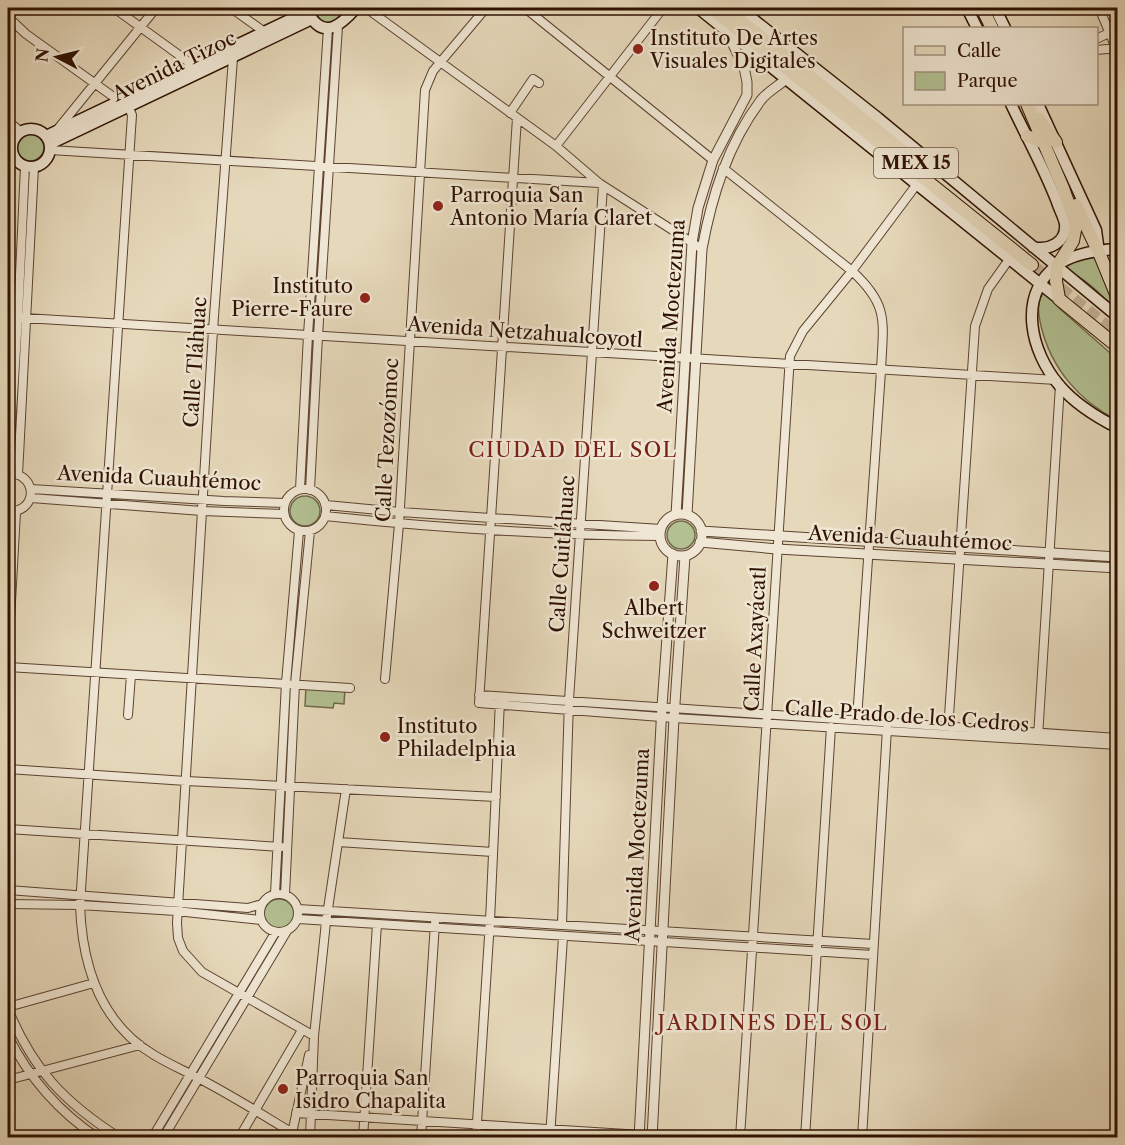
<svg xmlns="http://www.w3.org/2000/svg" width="1125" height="1145" font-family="'Libre Caslon Text',serif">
	<rect width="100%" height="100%" fill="#e6d9bb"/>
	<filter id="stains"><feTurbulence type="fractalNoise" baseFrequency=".00333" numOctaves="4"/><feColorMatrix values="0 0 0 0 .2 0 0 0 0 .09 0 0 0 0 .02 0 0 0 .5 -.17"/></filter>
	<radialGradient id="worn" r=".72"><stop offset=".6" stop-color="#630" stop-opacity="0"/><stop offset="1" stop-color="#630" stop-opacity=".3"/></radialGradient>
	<path fill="#b2c092" stroke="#70684a" stroke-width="1.5" d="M311,8H351L339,22L326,23L318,20Z
		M16 147a14 14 0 1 1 28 0a14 14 0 1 1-28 0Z
		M1096,257L1117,306L1116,310C1109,307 1108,302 1102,296C1092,286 1080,275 1066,271L1064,268C1071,260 1085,259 1096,257Z
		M1045,291L1059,308L1117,359V420C1079,401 1051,368 1041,326C1038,313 1036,301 1045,291Z
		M290 511a15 15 0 1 1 30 0a15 15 0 1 1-30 0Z
		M667 535a14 14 0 1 1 28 0a14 14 0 1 1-28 0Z
		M306,686L345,689L344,704L334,703L333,708L305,706Z
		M264 914a15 15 0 1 1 30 0a15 15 0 1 1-30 0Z"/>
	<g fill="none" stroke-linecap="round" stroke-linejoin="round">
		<path stroke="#c1b196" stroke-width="12" stroke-dasharray="12 6" stroke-linecap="butt" d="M1032,265L1118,335"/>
		<defs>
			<path id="minor" d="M114,8L197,68
				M231,8L266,33
				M366,8L556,146L599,183L702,249
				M443,8H444
				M525,8L713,160
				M1099,8L1116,48
				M8,17L26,34L129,108L132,115L80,905C82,964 100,1023 154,1055C169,1064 185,1071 200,1079C231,1095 261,1114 291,1132
				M1096,39L1118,29
				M1096,50L1118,48
				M231,54L233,58L213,330L177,923L178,938L183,951L202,972L314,1036
				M510,113L533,79L539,83
				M517,118L479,703L674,718L1118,745
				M8,121L20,131
				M57,130L156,8
				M556,146L663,8
				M50,150L599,183
				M723,168L852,271C890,306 883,322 881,371L857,719
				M8,317L1056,380
				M8,474L18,318L25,166
				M18,475L34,167
				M284 510a21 21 0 1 1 42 0a21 21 0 1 1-42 0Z
				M31,489L224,501L285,503
				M300,489L308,335L328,28
				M310,490L318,336L338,26
				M31,498L202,511L284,514
				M326,505L400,512L661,529
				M8,511C33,514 40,482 16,474
				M325,516C437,528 548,535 660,536
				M8,655L16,512
				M8,667L350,688
				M385,679L399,524L425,90L433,71L486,8
				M479,695L1118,738
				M128,715L131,675
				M948,731L975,326L988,289L1010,258
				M1038,737L1060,385
				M8,769L186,781L496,797
				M8,829L281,847
				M338,842L493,852
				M8,890L248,908L262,904
				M260 913a19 19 0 1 1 38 0a19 19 0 1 1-38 0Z
				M275,894L286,683L299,531
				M285,895L295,684L310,531
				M8,904L80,905L176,911L261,920
				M298,909L873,944
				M298,919L873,955
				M562,925L569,700L603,186
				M8,1007L94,983
				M8,1009C33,1070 65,1103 120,1138
				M8,1036C28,1076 59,1112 98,1138
				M8,1080L140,1045
				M296,1113L689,1138
				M62,1138L88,1131
				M152,1138L275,933
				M163,1138L287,931
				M239,1138L302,1030
				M291,1138L309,1055
				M310,1138L314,1036L326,922L346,789
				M363,1138L377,924
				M421,1138L435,923
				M476,1138L490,921L500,700
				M550,1138L563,937
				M740,1138L790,356L803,331L852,271L917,184
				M805,1138L831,727
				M862,1138L887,729"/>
			<path id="tertiary" d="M660 535a21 21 0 1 1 42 0a21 21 0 1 1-42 0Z
				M676,515L692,243L698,208L713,160L747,95V82L744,67L726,30
				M687,515L702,249C712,195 728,144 761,100C769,90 781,85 789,76
				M701,531L1118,557
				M700,542L777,549L1118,568
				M639,1138L662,706L673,554
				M652,1138L674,718L685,556"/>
			<path id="secondary" d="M698,8L1059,299
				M739,8L878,118L1118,317
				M967,8L977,28
				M995,8L1005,28
				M309,14C324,41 342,24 356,8
				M1011,104C1026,136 1044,168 1057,202C1059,209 1064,217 1065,224C1067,243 1048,251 1033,247
				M1038,104L1096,230L1098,245
				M12 148a19 19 0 1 1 38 0a19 19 0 1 1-38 0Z
				M46,136L308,11
				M50,144L312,19
				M1118,249C1098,250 1072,254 1056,266C1017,297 1031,352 1059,385C1075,404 1096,417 1118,428"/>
			<path id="primary" d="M711,8L1032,265
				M725,8L905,153
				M982,8L992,28
				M1027,104L1063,188L1076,225L1073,241L1057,266L1056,281L1059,299L1118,347
				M1039,119L1056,142
				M1027,136L1044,143
				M1076,205L1100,255L1118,299"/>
		</defs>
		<use href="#minor" stroke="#5d4330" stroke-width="10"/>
		<use href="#tertiary" stroke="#5d4330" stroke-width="11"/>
		<use href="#secondary" stroke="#2f1101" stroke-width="13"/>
		<use href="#primary" stroke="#2f1101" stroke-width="14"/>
		<use href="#minor" stroke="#efe6d3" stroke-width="8"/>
		<use href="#tertiary" stroke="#efe6d3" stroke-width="9"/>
		<use href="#secondary" stroke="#efe6d3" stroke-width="10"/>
		<use href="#primary" stroke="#e6d9bb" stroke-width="12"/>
	</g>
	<g fill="#8f2418" stroke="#efe6d3" stroke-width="2">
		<circle cx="638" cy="49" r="6"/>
		<circle cx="438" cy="206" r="6"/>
		<circle cx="365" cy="298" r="6"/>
		<circle cx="654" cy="586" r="6"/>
		<circle cx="385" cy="737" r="6"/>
		<circle cx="283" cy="1089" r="6"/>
	</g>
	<g text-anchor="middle" stroke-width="5" stroke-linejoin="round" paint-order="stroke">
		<rect fill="#efe6d3" stroke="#695140" stroke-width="1.5" x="874" y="148" width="84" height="30" rx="4.5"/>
		<g font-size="18" font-weight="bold" fill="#2f1101">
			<text x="916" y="169">MEX 15</text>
		</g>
		<g font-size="20" fill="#2f1101" stroke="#efe6d3" text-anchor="start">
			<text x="650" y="45">Instituto De Artes<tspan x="650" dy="23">Visuales Digitales</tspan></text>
			<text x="450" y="202">Parroquia San<tspan x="450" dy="23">Antonio María Claret</tspan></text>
			<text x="353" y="293" text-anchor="end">Instituto<tspan x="353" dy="23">Pierre-Faure</tspan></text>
			<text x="654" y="615" text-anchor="middle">Albert<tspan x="654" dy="23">Schweitzer</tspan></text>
			<text x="397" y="733">Instituto<tspan x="397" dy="23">Philadelphia</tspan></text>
			<text x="295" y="1085">Parroquia San<tspan x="295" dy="23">Isidro Chapalita</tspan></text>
		</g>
		<g font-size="20" fill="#2f1101" stroke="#efe6d3">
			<text transform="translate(174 66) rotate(-26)" y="7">Avenida Tizoc</text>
			<text transform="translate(671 316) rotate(-86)" y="7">Avenida Moctezuma</text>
			<text transform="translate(525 332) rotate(4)" y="7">Avenida Netzahualcoyotl</text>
			<text transform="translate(195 362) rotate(-86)" y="7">Calle Tláhuac</text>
			<text transform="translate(387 440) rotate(-87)" y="7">Calle Tezozómoc</text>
			<text transform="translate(159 478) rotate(3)" y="7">Avenida Cuauhtémoc</text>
			<text transform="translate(910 538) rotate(3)" y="7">Avenida Cuauhtémoc</text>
			<text transform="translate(562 554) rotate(-86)" y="7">Calle Cuitláhuac</text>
			<text transform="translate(755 639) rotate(-87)" y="7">Calle Axayácatl</text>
			<text transform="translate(907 716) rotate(4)" y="7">Calle Prado de los Cedros</text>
			<text transform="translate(637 845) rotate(-87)" y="7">Avenida Moctezuma</text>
		</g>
		<g font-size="21" letter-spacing="1.5" fill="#7a1f14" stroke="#efe6d3">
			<text x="573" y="457">CIUDAD DEL SOL</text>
			<text x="773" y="1030">JARDINES DEL SOL</text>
		</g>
	</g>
	<rect width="1125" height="1145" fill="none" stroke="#e6d9bb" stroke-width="30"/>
	<rect x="9" y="9" width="1107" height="1127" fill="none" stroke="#2f1101" stroke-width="3"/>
	<rect x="15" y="15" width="1095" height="1115" fill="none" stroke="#2f1101" stroke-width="1.5"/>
	<rect x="903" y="27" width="195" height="78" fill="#efe6d3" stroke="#a2917f" stroke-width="1.5"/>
	<rect x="915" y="46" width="30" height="9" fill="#e6d9bb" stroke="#a2917f" stroke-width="1.5"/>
	<text x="957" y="57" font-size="18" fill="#2f1101">Calle</text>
	<rect x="915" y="72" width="30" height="18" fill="#b2c092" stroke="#a2917f" stroke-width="1.5"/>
	<text x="957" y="87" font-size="18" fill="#2f1101">Parque</text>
	<g transform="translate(57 57) rotate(277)" stroke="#efe6d3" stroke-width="4.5" paint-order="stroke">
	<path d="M0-4.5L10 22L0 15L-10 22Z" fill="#2f1101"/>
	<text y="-9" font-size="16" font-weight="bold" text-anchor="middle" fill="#2f1101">N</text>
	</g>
	<rect width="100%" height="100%" filter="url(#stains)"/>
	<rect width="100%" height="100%" fill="url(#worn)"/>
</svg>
